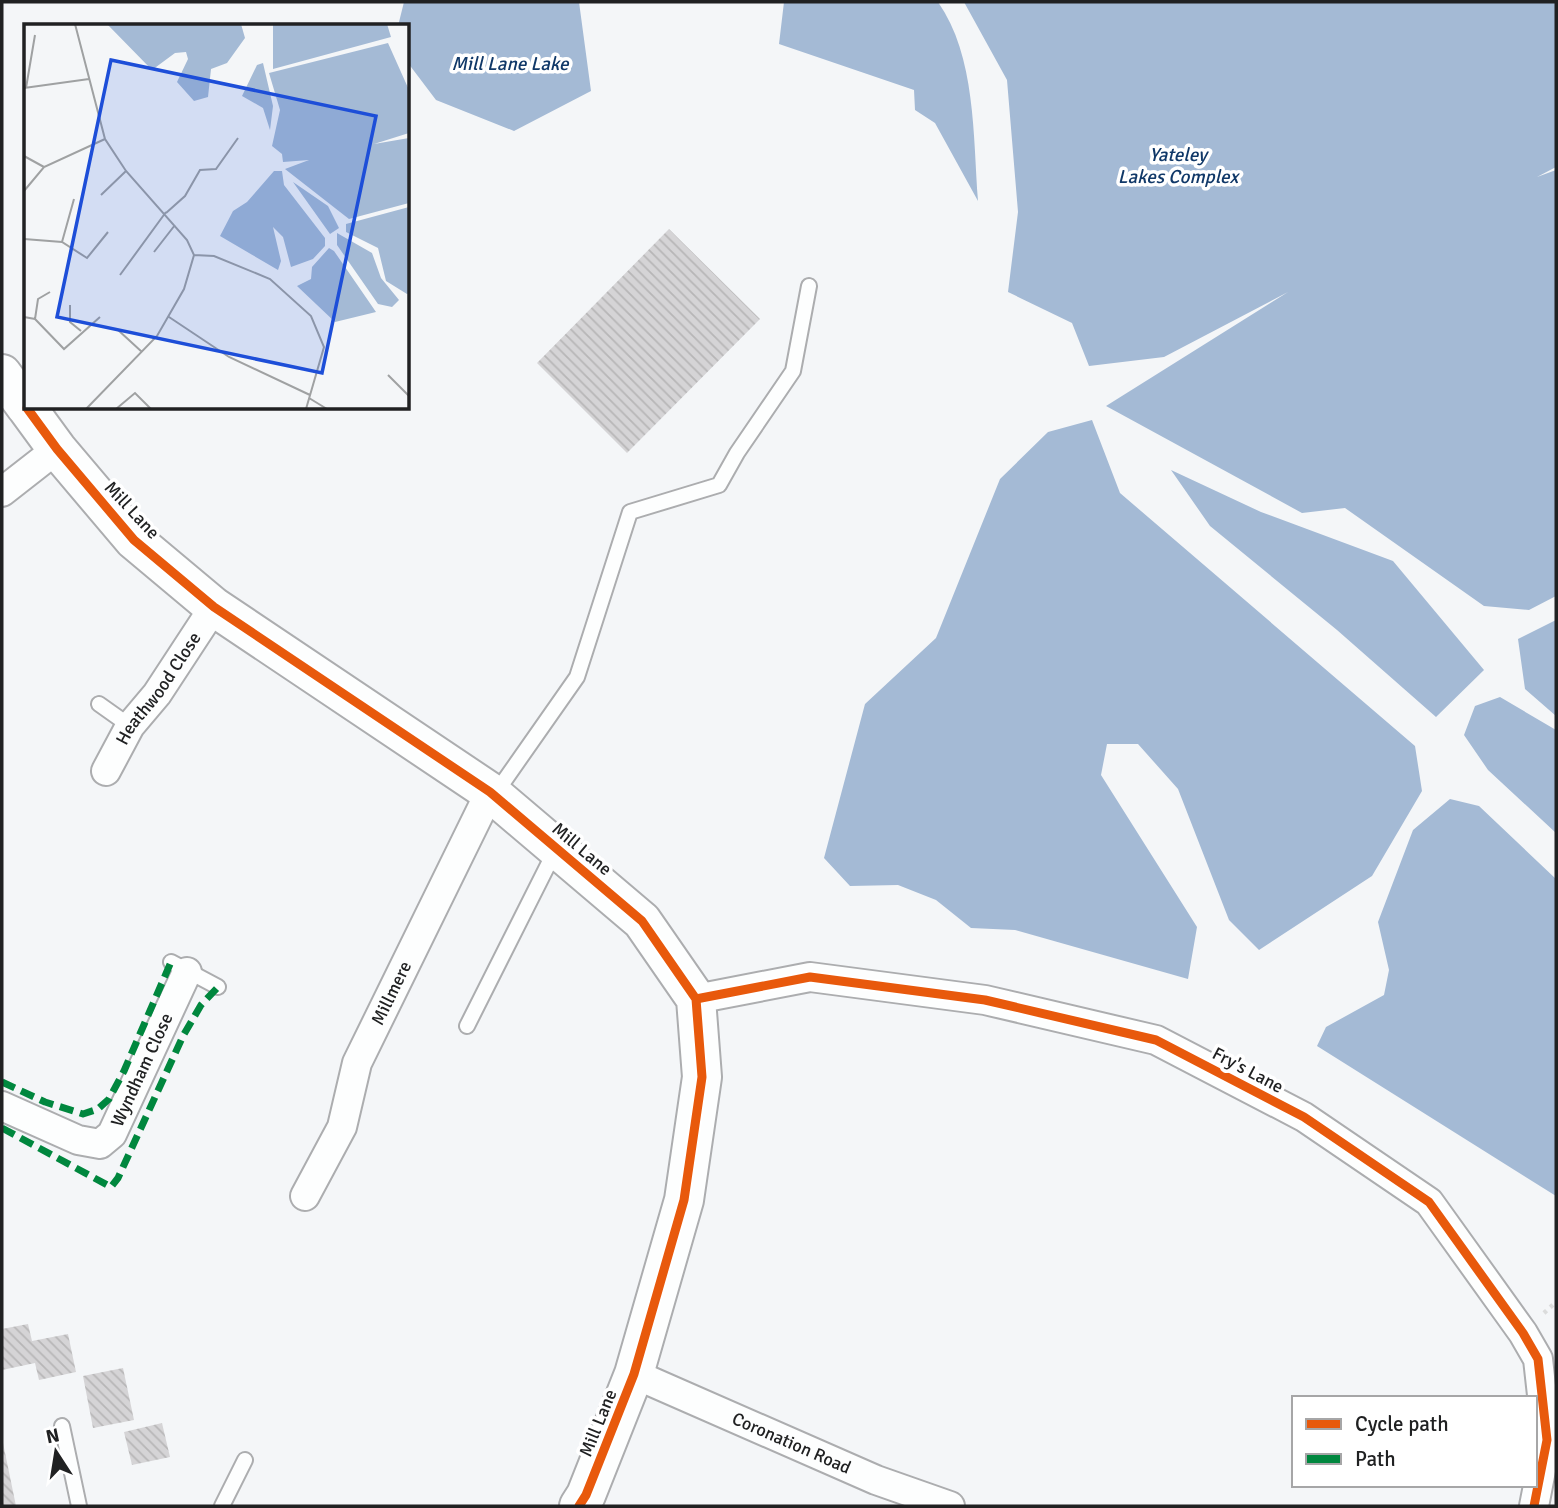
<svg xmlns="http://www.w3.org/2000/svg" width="1558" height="1508" font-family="Signika,sans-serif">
	<defs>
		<pattern id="building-back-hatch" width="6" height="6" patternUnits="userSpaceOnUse" patternTransform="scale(1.75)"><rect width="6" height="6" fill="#d5d4d6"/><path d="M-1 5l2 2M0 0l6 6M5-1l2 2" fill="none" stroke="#b7b6b7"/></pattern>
	</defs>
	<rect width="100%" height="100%" fill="#f4f6f8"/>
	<path fill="#a4bad5" d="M404,2H579L591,91L514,131L436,100L408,63V26H398Z
		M784,2H938C976,56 973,136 978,201L935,123L915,110L914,90L779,44Z
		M964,2H1556V167L1537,177L1556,170V596L1529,610L1484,606L1345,508L1302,513L1106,406L1288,292L1164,357L1089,366L1072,323L1008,292L1018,212L1007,80Z
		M1092,420L1120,493L1415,746L1422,791L1372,876L1259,950L1229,920L1178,789L1138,744H1107L1101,775L1197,927L1188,979L1015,930L971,928L936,900L898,885L850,886L824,858L865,704L936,638L1000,479L1048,432Z
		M1171,470L1261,512L1393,561L1484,670L1436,717L1337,630L1210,526Z
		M1556,620V716L1525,689L1518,639Z
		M1500,697L1556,730V833L1488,770L1464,735L1475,706Z
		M1450,799L1479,806L1556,879V1196L1317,1046L1326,1027L1384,995L1389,970L1378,922L1413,830Z"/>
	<path fill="url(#building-back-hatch)" d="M669,229L760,319L627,453L537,363Z
		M28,1324L32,1341L68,1334L76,1372L39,1380L35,1363L2,1370V1329Z
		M123,1368L134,1420L93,1428L83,1376Z
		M162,1423L170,1457L132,1465L124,1432Z
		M3,1443L16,1506H2Z"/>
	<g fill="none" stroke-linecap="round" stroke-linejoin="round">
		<defs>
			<path id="lane" d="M99,704L130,726
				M495,794L577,677L630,512L719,485L737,453L793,371L809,286
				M171,962L218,987
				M467,1026L556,849
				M62,1426L79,1506
				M222,1506L245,1460"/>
			<g id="street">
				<path d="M2,492L57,449"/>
				<path id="s1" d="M106,771L130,726L157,694L214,607"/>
				<path d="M696,999L810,977L985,1000L1156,1040L1304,1117L1429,1202L1523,1333L1538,1359L1547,1440L1534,1506"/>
				<path id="s2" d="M2,1106L78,1140L100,1144L112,1134L187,972"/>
				<path id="s3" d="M305,1196L342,1127L357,1063L490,792"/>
				<path id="s4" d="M634,1374L876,1480L950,1506"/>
			</g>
			<path id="secondary" d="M2,374L26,407
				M27,408L57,449L134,540L214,607L490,792L642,921L696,999L702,1077L684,1200L634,1374L586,1495L579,1506"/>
		</defs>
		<use href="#lane" stroke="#acadaf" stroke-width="18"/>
		<use href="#street" stroke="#acadaf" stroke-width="32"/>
		<use href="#secondary" stroke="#acadaf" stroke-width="42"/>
		<path stroke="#dbdcdc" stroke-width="4.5" stroke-dasharray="3.5 5" stroke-linecap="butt" d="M1544,1313L1556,1302"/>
		<use href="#lane" stroke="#fdfefe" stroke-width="14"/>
		<use href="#street" stroke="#fdfefe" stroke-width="28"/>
		<use href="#secondary" stroke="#fdfefe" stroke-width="38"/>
		<path stroke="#00873e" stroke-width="7" stroke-dasharray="14 7" stroke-linecap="butt" d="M2,1082L45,1102L83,1114L98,1109L109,1099L124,1071L171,962
			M2,1128L111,1187L118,1178L183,1036L201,1005L218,987"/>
		<defs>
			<path id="cycleway" d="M27,408L57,449L134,540L214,607L490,792L642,921L696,999L702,1077L684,1200L634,1374L586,1495L579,1506
				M696,999L810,977L985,1000L1156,1040L1304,1117L1429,1202L1523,1333L1538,1359L1547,1440L1534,1506"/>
		</defs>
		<use href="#cycleway" stroke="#fff" stroke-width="13"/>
		<use href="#cycleway" stroke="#e8590c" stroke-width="9"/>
	</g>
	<g text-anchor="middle" stroke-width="7" stroke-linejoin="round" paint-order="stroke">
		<g font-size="18" fill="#202122" stroke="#fff">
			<text transform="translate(132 510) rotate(47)" y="6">Mill Lane</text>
			<text dy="6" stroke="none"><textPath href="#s1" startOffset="98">Heathwood Close</textPath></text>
			<text transform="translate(582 849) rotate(40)" y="6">Mill Lane</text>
			<text dy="6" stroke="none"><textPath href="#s3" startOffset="222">Millmere</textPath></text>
			<text dy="6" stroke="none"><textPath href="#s2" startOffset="192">Wyndham Close</textPath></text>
			<text transform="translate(1248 1070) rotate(28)" y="6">Fry's Lane</text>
			<text transform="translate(598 1423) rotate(-68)" y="6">Mill Lane</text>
			<text dy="6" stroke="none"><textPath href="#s4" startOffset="172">Coronation Road</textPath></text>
		</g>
		<g font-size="19" font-style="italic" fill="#103868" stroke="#fff">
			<text x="510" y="70">Mill Lane Lake</text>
			<text x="1178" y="161">Yateley<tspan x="1178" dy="22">Lakes Complex</tspan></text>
		</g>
	</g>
	<g transform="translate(24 24)">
		<rect width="385" height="385" fill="#f4f6f8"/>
		<path d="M83,0H217L221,14L203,39L187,45L184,73L170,77L153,58L164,35L162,28L151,29L128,46ZM249,0H363L367,13L249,45ZM364,19L385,66V109L350,120L385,114V179L325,195L261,145L285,136L259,138L258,130L248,122L256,86L245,49ZM239,39L249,82L246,106L239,84L218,72L233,41ZM250,147H258L260,161L301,214V222L289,235L267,243L259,213L249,203L257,237L254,246L196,212L209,187L223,178ZM269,158L304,182L315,204L306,210ZM385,183V269L383,270L362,257L354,224L322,208V200ZM313,209L348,229L357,254L375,276L368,283L354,280L313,221ZM305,224L310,227L352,288L311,298L273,262L287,255L288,243Z" fill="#a4bad5"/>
		<path fill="none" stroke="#9fa1a2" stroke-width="2" d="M51,0L81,115L102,147L163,216L170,231L160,265L133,312L62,385M0,64L65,55M2,64L11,11M0,132L20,143M0,167L20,143L81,115M77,171L102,147M142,189L161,172L176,146L192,145L214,114M0,215L38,218L63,234L84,208M38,218L50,175M130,228L151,201M170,231L190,232L246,255L287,292L300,323L282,385M96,251L142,188M46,281V298L57,307M0,293L11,295L40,325L76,293M145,293L205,333L286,371M11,295L14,275L26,268M94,306L118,328M364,351L385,372M285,374L303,385M92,385L111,369L127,385"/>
		<path fill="#1d4ed8" fill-opacity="0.15" stroke="#1d4ed8" stroke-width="3.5" d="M87,36L352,92L298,349L33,293Z"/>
		<rect width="385" height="385" fill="none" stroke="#202122" stroke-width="3.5"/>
	</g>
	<rect width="1558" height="1508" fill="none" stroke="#202122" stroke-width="7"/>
	<rect x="1292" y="1396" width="245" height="91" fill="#ffffff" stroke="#a6a6a7" stroke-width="2"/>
	<rect x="1306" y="1419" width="35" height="10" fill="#e8590c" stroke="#a6a6a7" stroke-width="2"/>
	<text x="1355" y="1431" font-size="21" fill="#202122">Cycle path</text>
	<rect x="1306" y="1454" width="35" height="10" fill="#00873e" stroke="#a6a6a7" stroke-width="2"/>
	<text x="1355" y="1466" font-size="21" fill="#202122">Path</text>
	<g transform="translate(56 1452) rotate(348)" stroke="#ffffff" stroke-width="5" paint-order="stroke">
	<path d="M0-5L12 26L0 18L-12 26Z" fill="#202122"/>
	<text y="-10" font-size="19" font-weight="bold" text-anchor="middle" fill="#202122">N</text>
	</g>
</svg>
